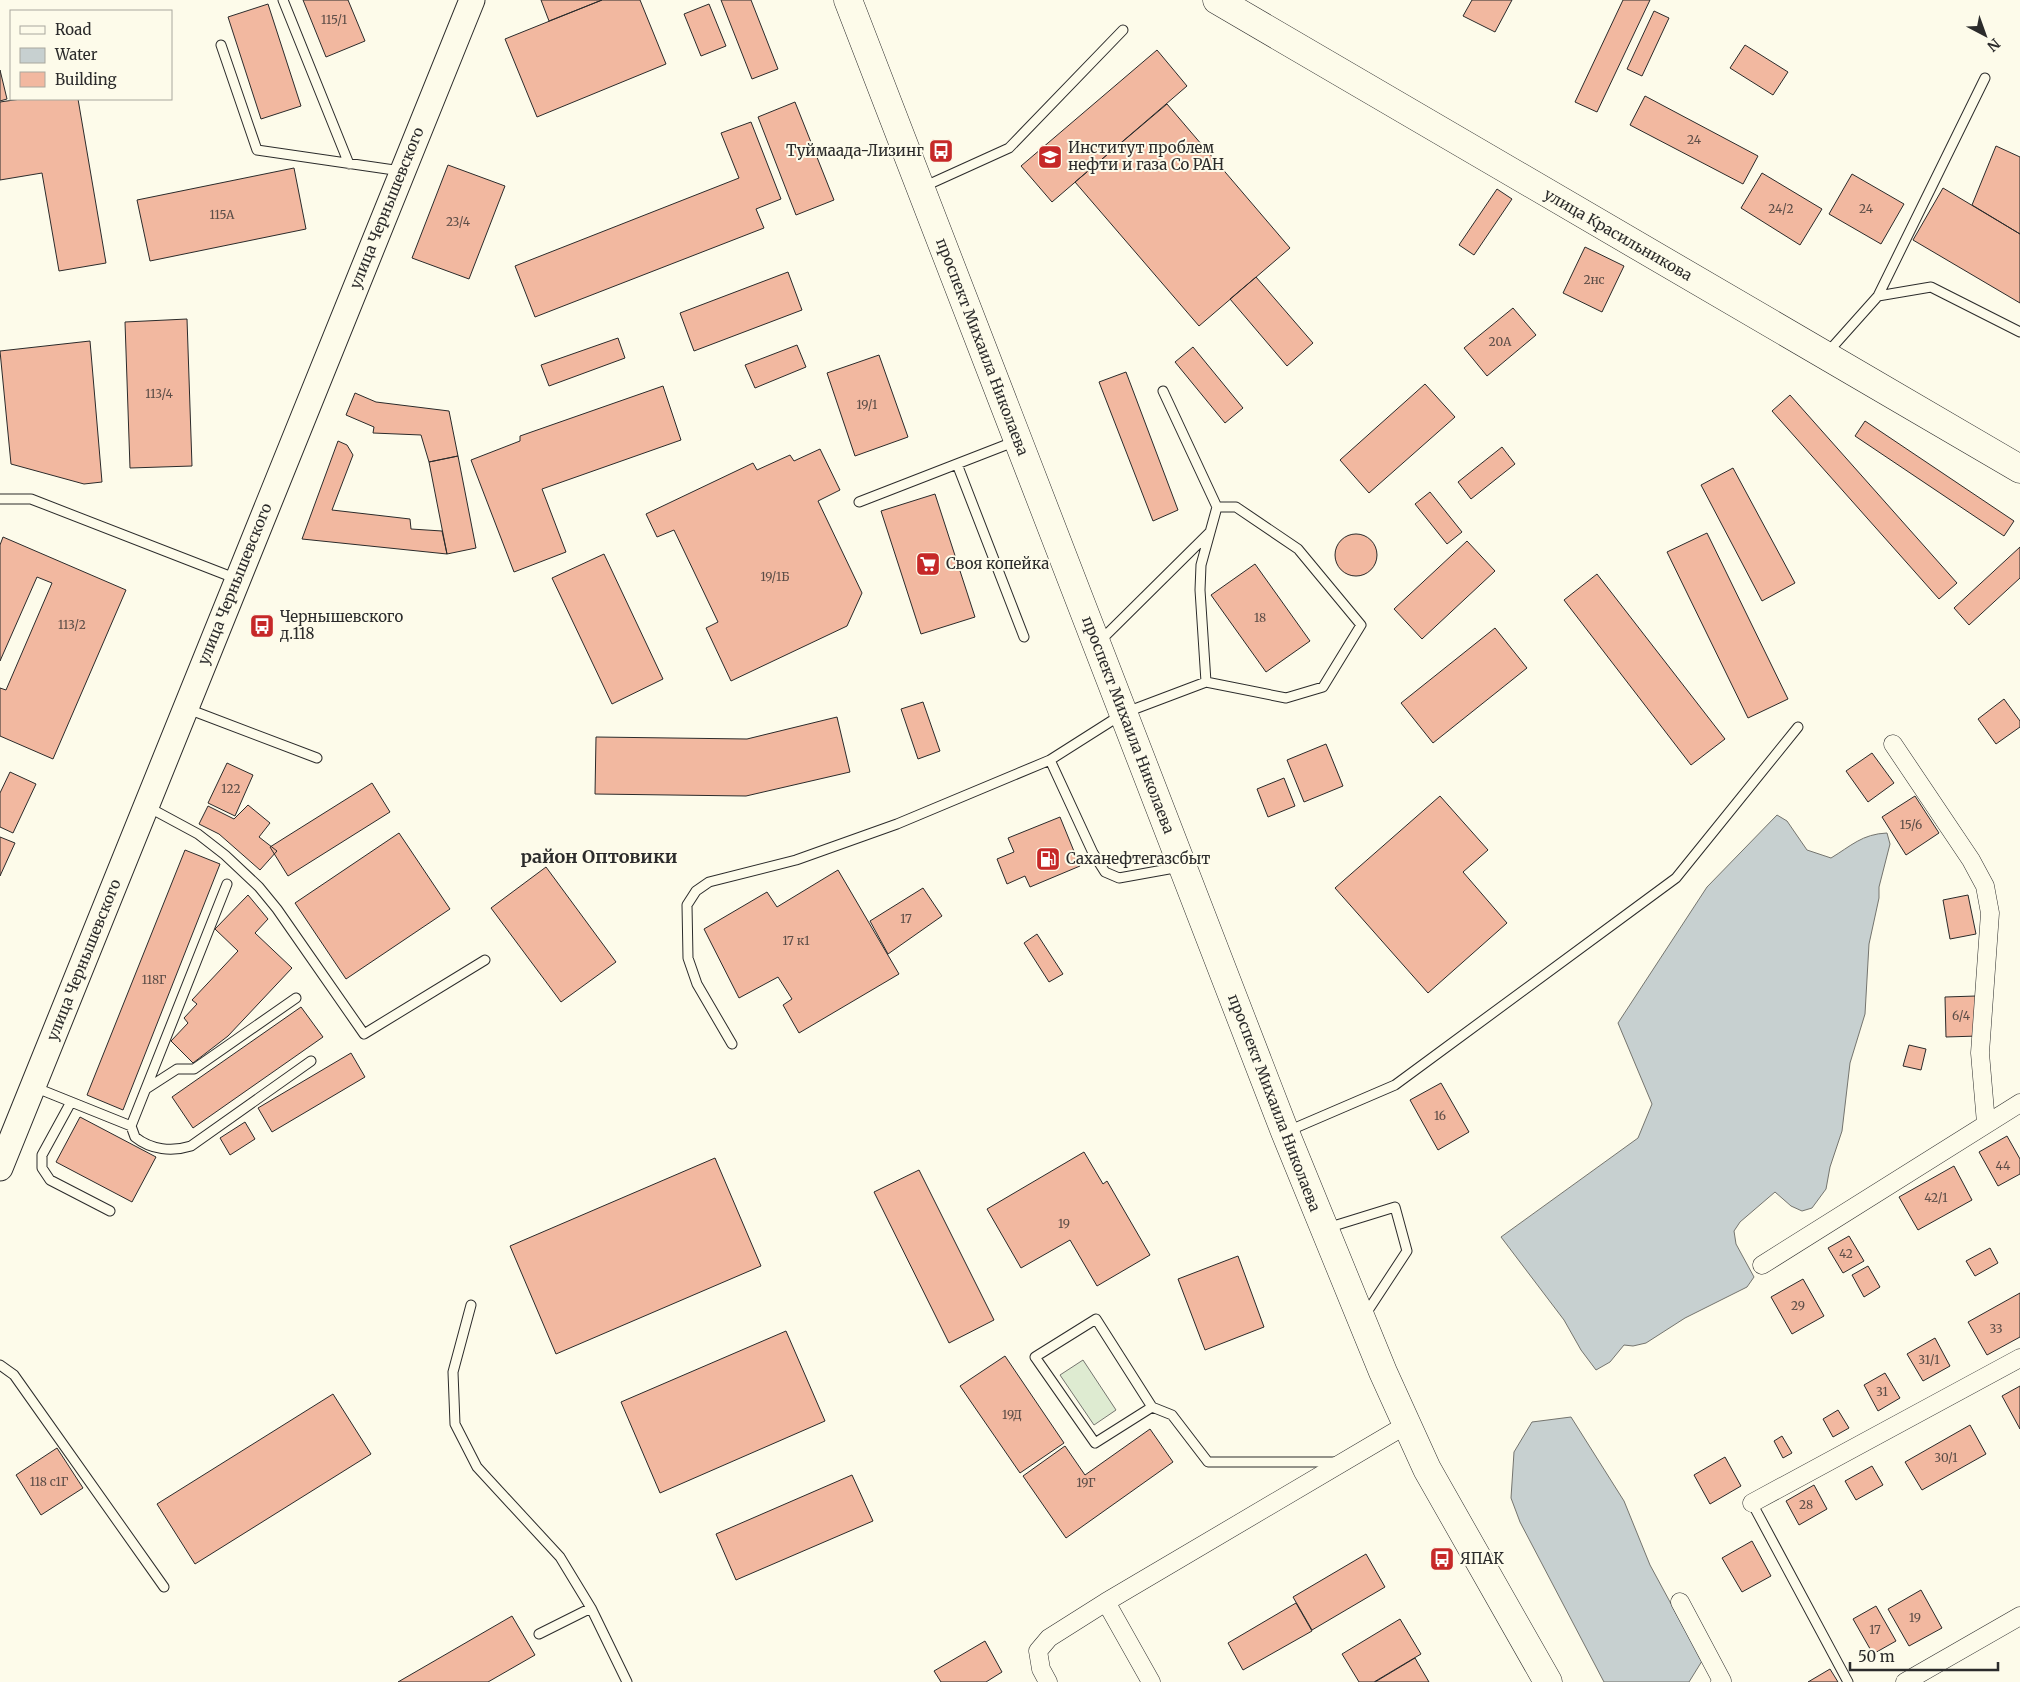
<svg xmlns="http://www.w3.org/2000/svg" width="2020" height="1682" font-family="Merriweather,serif">
	<rect width="100%" height="100%" fill="#fdfbea"/>
	<path fill="#deebd1" stroke="#74746e" d="M1083,1360L1116,1410L1094,1425L1060,1375Z"/>
	<path fill="#c7d0d0" stroke="#74746e" d="M1777,815L1787,821L1807,850L1831,858C1851,846 1862,834 1887,833L1890,844L1879,887V898L1869,944L1865,1014L1850,1063L1842,1131L1830,1167L1826,1189L1812,1208L1802,1211L1791,1206L1775,1192L1740,1222L1734,1231L1736,1244L1754,1277L1747,1287L1685,1318L1646,1343L1633,1346L1624,1345L1610,1362L1596,1370L1581,1350L1564,1320L1501,1237L1638,1138L1652,1104L1618,1023L1707,887Z
		M1571,1417L1624,1501L1650,1565L1702,1661L1689,1682H1604L1520,1522L1511,1498L1514,1452L1532,1422Z"/>
	<path fill="#f2b8a0" stroke="#2b2b2b" d="M303,0H348L365,41L326,57Z
		M541,0H602L549,21Z
		M602,0H640L666,64L537,117L505,39Z
		M721,0H751L778,69L752,79Z
		M1472,0H1512L1495,32L1463,16Z
		M1623,0H1650L1597,112L1575,102Z
		M268,4L301,106L261,119L228,17Z
		M709,4L726,46L701,56L684,14Z
		M1654,11L1669,18L1642,76L1627,69Z
		M1745,45L1788,72L1773,95L1730,68Z
		M1157,50L1187,86L1052,202L1021,166Z
		M0,70L7,99L0,101Z
		M1645,96L1758,156L1743,184L1630,125Z
		M21,99H78L106,263L59,271L42,173L0,180V102Z
		M795,102L834,200L796,215L758,117Z
		M1167,104L1290,248L1199,326L1075,182Z
		M751,122L781,199L756,209L764,228L535,317L515,266L739,178L721,133Z
		M1996,146L2020,157V234L1972,205Z
		M448,165L505,186L469,279L412,258Z
		M294,168L306,229L150,261L137,200Z
		M1762,173L1822,209L1800,245L1741,208Z
		M1852,174L1904,204L1881,244L1829,214Z
		M1943,188L2020,234V303L1913,240Z
		M1497,189L1512,199L1474,255L1459,245Z
		M1585,247L1624,266L1602,312L1563,293Z
		M788,272L802,310L694,351L680,313Z
		M1256,277L1313,343L1287,366L1230,299Z
		M1513,308L1536,335L1487,376L1464,348Z
		M187,319L192,466L130,468L125,322Z
		M618,338L625,358L549,386L541,365Z
		M90,341L102,482L84,484L11,464L0,351Z
		M797,345L806,367L755,388L745,365Z
		M1193,347L1243,408L1225,423L1175,362Z
		M879,355L908,437L855,456L827,373Z
		M1126,372L1178,510L1153,521L1099,382Z
		M1425,384L1455,417L1369,493L1340,460Z
		M663,386L681,440L542,489L566,552L514,572L471,460L520,441V436Z
		M355,393L376,402L449,411L458,456L429,462L421,435L373,433L374,427L346,415Z
		M1790,395L1957,583L1939,599L1772,411Z
		M1865,421L2014,521L2004,536L1855,436Z
		M338,441L347,445L353,455L332,510L410,519L411,529L442,531L447,554L302,539Z
		M1502,447L1515,464L1471,499L1458,482Z
		M820,449L840,490L818,501L862,593L847,626L731,681L706,628L718,622L674,530L657,537L646,514L753,463L757,470L790,455L794,461Z
		M458,456L476,548L447,554L429,462Z
		M1733,468L1795,583L1762,601L1701,485Z
		M1430,492L1462,532L1447,544L1415,504Z
		M935,494L975,617L921,634L881,511Z
		M1707,533L1788,699L1748,718L1667,552Z
		M1335 555a21 21 0 1 1 42 0a21 21 0 1 1-42 0Z
		M3,537L126,590L53,759L0,736V688L6,690L52,583L37,577L0,661V545Z
		M1467,541L1495,571L1422,639L1394,609Z
		M2020,547V578L1969,625L1954,608Z
		M604,554L663,679L612,704L552,578Z
		M1255,564L1310,641L1266,672L1211,595Z
		M1597,574L1725,739L1691,765L1564,600Z
		M1495,628L1527,668L1433,743L1401,703Z
		M2004,699L2020,721V727L1996,744L1978,719Z
		M923,702L940,751L918,759L901,709Z
		M837,717L850,772L746,796L595,794L596,737L747,739Z
		M1326,744L1343,786L1304,802L1287,760Z
		M1872,753L1894,783L1868,802L1846,771Z
		M227,763L253,775L235,816L208,803Z
		M10,772L36,784L13,833L0,827V793Z
		M1284,778L1295,806L1268,817L1257,789Z
		M372,783L390,812L288,876L270,847Z
		M1440,796L1488,850L1463,872L1507,923L1428,993L1335,888Z
		M1915,796L1939,833L1906,855L1882,817Z
		M248,805L270,823L259,837L277,851L260,870L219,834L199,824L208,806L234,819Z
		M1060,817L1080,866L1030,887L1025,876L1007,884L997,859L1014,852L1008,838Z
		M399,833L450,909L346,979L295,903Z
		M0,837L15,843L0,876Z
		M185,850L220,864L123,1110L87,1095Z
		M546,867L616,962L561,1002L491,908Z
		M838,870L899,974L799,1033L783,1005L792,999L778,977L739,998L704,929L767,892L777,907Z
		M923,888L942,916L888,954L870,921Z
		M248,895L268,919L255,933L292,968L228,1036L193,1063L171,1041L188,1023L184,1018L197,1004L192,1000L238,951L215,929Z
		M1968,895L1976,934L1950,939L1943,900Z
		M1037,934L1063,974L1049,982L1024,943Z
		M1976,996L1978,1036L1946,1037L1945,997Z
		M301,1007L323,1037L193,1128L172,1097Z
		M1909,1045L1926,1049L1921,1070L1903,1066Z
		M351,1053L365,1077L272,1132L258,1108Z
		M1441,1083L1469,1132L1438,1150L1410,1100Z
		M80,1117L156,1157L132,1202L56,1162Z
		M245,1122L255,1139L230,1155L220,1138Z
		M2007,1136L2020,1159V1174L1998,1186L1979,1152Z
		M1084,1152L1103,1184L1107,1181L1150,1255L1097,1286L1070,1240L1021,1268L987,1209Z
		M715,1158L761,1266L556,1354L510,1246Z
		M1954,1166L1972,1200L1918,1230L1899,1197Z
		M919,1170L994,1320L949,1343L874,1192Z
		M1849,1236L1864,1261L1843,1273L1828,1248Z
		M1990,1248L1998,1263L1975,1276L1966,1261Z
		M1238,1256L1264,1327L1205,1350L1178,1279Z
		M1868,1266L1880,1287L1864,1297L1852,1275Z
		M1803,1279L1824,1316L1792,1334L1771,1297Z
		M2020,1293V1337L1987,1355L1968,1322Z
		M786,1331L825,1421L660,1493L621,1402Z
		M1935,1338L1950,1366L1923,1381L1907,1354Z
		M1005,1356L1064,1443L1020,1473L960,1386Z
		M1885,1373L1900,1398L1878,1411L1864,1385Z
		M2020,1386V1429L2002,1396Z
		M333,1394L371,1454L195,1564L157,1504Z
		M1838,1410L1849,1428L1833,1437L1823,1419Z
		M1970,1425L1986,1454L1922,1490L1905,1462Z
		M1150,1429L1173,1462L1066,1538L1023,1476L1065,1446L1085,1475Z
		M1782,1436L1792,1453L1783,1458L1774,1441Z
		M57,1448L83,1488L41,1515L16,1475Z
		M1725,1457L1741,1486L1710,1504L1694,1475Z
		M1872,1466L1883,1485L1856,1500L1845,1481Z
		M852,1475L873,1521L736,1580L716,1534Z
		M1814,1485L1827,1509L1799,1525L1786,1501Z
		M1752,1541L1771,1576L1742,1592L1722,1558Z
		M1366,1554L1385,1587L1312,1630L1293,1597Z
		M1921,1590L1942,1628L1909,1646L1888,1609Z
		M1296,1603L1312,1631L1243,1670L1228,1643Z
		M1876,1606L1896,1641L1873,1654L1853,1619Z
		M512,1616L535,1655L488,1682H398Z
		M1400,1619L1421,1654L1374,1682H1359L1342,1654Z
		M985,1641L1002,1672L986,1682H941L934,1671Z
		M1415,1658L1429,1682H1375Z
		M1830,1669L1838,1682H1808Z"/>
	<g fill="none" stroke-linecap="round" stroke-linejoin="round">
		<defs>
			<path id="service" d="M283,0L349,164
				M221,45L257,150L401,171
				M923,187L1009,148L1123,30
				M1878,296L1931,287L2020,332
				M1828,352L1878,296L1985,78
				M1163,391L1217,507
				M957,464L1024,637
				M0,499H31L237,579
				M859,502L1016,441
				M1099,642L1209,533
				M188,709L317,758
				M148,807L198,834L225,855L259,887L277,909L364,1034L485,960
				M1180,867L1119,878L1105,872L1093,853L1050,760L1124,713L1206,682L1200,590L1201,565L1217,507H1236L1298,549L1361,625L1323,687L1286,698L1206,682
				M732,1044L697,984L688,958L687,905L696,891L709,882L796,860L897,824L1050,760
				M34,1087L131,1126L227,884
				M146,1089L177,1069H194L296,998
				M71,1102L42,1155V1168L50,1180L110,1211
				M131,1126L135,1137C151,1150 172,1152 191,1146L311,1061
				M1288,1131L1395,1085L1676,878L1798,727
				M1327,1228L1395,1207L1407,1251L1365,1315
				M471,1305L453,1372L455,1424L477,1467L560,1557L591,1608L627,1682
				M0,1365L14,1375L164,1587
				M1152,1407L1096,1319L1035,1357L1095,1443L1152,1407L1172,1415L1208,1462H1338
				M1752,1503L1848,1682
				M539,1634L591,1608"/>
			<path id="minor" d="M1893,744L1971,860L1985,886L1990,913L1980,1053L1986,1123
				M1762,1265L2020,1103
				M1752,1503L2020,1358
				M1106,1602L1151,1682
				M1680,1602L1722,1681L1720,1682
				M1048,1682L1041,1669L1038,1651L1049,1638L1106,1602L1406,1425
				M1905,1682L2020,1616"/>
			<path id="secondary" d="M0,1168L472,0"/>
			<path id="primary" d="M848,0L1285,1132L1383,1372L1427,1469L1548,1682
				M1217,0L2020,469"/>
		</defs>
		<use href="#service" stroke="#2b2b2b" stroke-width="11"/>
		<use href="#minor" stroke="#2b2b2b" stroke-width="19"/>
		<use href="#secondary" stroke="#2b2b2b" stroke-width="27"/>
		<use href="#primary" stroke="#2b2b2b" stroke-width="29"/>
		<use href="#service" stroke="#fdfbea" stroke-width="9"/>
		<use href="#minor" stroke="#fdfbea" stroke-width="18"/>
		<use href="#secondary" stroke="#fdfbea" stroke-width="25"/>
		<use href="#primary" stroke="#fdfbea" stroke-width="28"/>
	</g>
	<defs>
		<symbol id="bus-square" viewBox="-11 -11 22 22"><rect x="-9" y="-9" width="18" height="18" rx="4" fill="#c62828" stroke="#fdfbea"/><path d="M-5-6H5V4H4V6H2V4H-2V6H-4V4H-5ZM-3.5-4V0h7V-4ZM-3.5 1.2v1.5H-2V1.2ZM2 1.2v1.5H3.5V1.2Z" fill="#fff"/></symbol>
		<symbol id="university-square" viewBox="-11 -11 22 22"><rect x="-9" y="-9" width="18" height="18" rx="4" fill="#c62828" stroke="#fdfbea"/><path d="M0-5L7-2L0 1L-7-2ZM-4 1L0 2.5L4 1V4Q0 6-4 4Z" fill="#fff"/></symbol>
		<symbol id="supermarket-square" viewBox="-11 -11 22 22"><rect x="-9" y="-9" width="18" height="18" rx="4" fill="#c62828" stroke="#fdfbea"/><path d="M-6-5.5h2.5l.6 2H6L4.5 2H-2.5L-4.4-4H-6ZM-1.5 3.2a1.3 1.3 0 1 0 .1 0ZM3 3.2a1.3 1.3 0 1 0 .1 0Z" fill="#fff"/></symbol>
		<symbol id="fuel-square" viewBox="-11 -11 22 22"><rect x="-9" y="-9" width="18" height="18" rx="4" fill="#c62828" stroke="#fdfbea"/><path d="M-5.5-6h7V0h2V4h1.3V-2.5L3-4.5l.8-.8L6-3V5H2.5V1h-1V6h-7ZM-4.2-4.7v3.2H.2V-4.7Z" fill="#fff"/></symbol>
	</defs>
	<g fill-rule="evenodd">
		<use href="#bus-square" x="927" y="137" width="28" height="28"/>
		<use href="#university-square" x="1036" y="143" width="28" height="28"/>
		<use href="#supermarket-square" x="914" y="550" width="28" height="28"/>
		<use href="#bus-square" x="248" y="612" width="28" height="28"/>
		<use href="#fuel-square" x="1034" y="845" width="28" height="28"/>
		<use href="#bus-square" x="1428" y="1545" width="28" height="28"/>
	</g>
	<g text-anchor="middle" stroke-width="4" stroke-linejoin="round" paint-order="stroke">
		<g font-size="12" fill="#5d4e48">
			<text x="334" y="24">115/1</text>
			<text x="1694" y="144">24</text>
			<text x="1781" y="213">24/2</text>
			<text x="1866" y="213">24</text>
			<text x="222" y="219">115А</text>
			<text x="458" y="226">23/4</text>
			<text x="1594" y="284">2нс</text>
			<text x="1500" y="346">20А</text>
			<text x="159" y="398">113/4</text>
			<text x="867" y="409">19/1</text>
			<text x="775" y="581">19/1Б</text>
			<text x="1260" y="622">18</text>
			<text x="72" y="629">113/2</text>
			<text x="231" y="793">122</text>
			<text x="1911" y="829">15/6</text>
			<text x="906" y="923">17</text>
			<text x="796" y="945">17 к1</text>
			<text x="154" y="984">118Г</text>
			<text x="1961" y="1020">6/4</text>
			<text x="1440" y="1120">16</text>
			<text x="2003" y="1170">44</text>
			<text x="1936" y="1202">42/1</text>
			<text x="1064" y="1228">19</text>
			<text x="1846" y="1258">42</text>
			<text x="1798" y="1310">29</text>
			<text x="1996" y="1333">33</text>
			<text x="1929" y="1364">31/1</text>
			<text x="1882" y="1396">31</text>
			<text x="1012" y="1419">19Д</text>
			<text x="1946" y="1462">30/1</text>
			<text x="49" y="1486">118 с1Г</text>
			<text x="1086" y="1487">19Г</text>
			<text x="1806" y="1509">28</text>
			<text x="1915" y="1622">19</text>
			<text x="1875" y="1634">17</text>
		</g>
		<g font-size="15" fill="#2b2b2b" stroke="#fdfbea" text-anchor="start">
			<text x="1068" y="153">Институт проблем<tspan x="1068" dy="17">нефти и газа Со РАН</tspan></text>
			<text x="924" y="156" text-anchor="end">Туймаада-Лизинг</text>
			<text x="946" y="569">Своя копейка</text>
			<text x="280" y="622">Чернышевского<tspan x="280" dy="17">д.118</tspan></text>
			<text x="1066" y="864">Саханефтегазсбыт</text>
			<text x="1460" y="1564">ЯПАК</text>
		</g>
		<g font-size="15" fill="#2b2b2b" stroke="#fdfbea">
			<text transform="translate(387 208) rotate(-68)" y="5">улица Чернышевского</text>
			<text transform="translate(1618 235) rotate(30)" y="5">улица Красильникова</text>
			<text transform="translate(982 347) rotate(69)" y="5">проспект Михаила Николаева</text>
			<text transform="translate(235 584) rotate(-68)" y="5">улица Чернышевского</text>
			<text transform="translate(1128 725) rotate(69)" y="5">проспект Михаила Николаева</text>
			<text transform="translate(84 960) rotate(-68)" y="5">улица Чернышевского</text>
			<text transform="translate(1274 1103) rotate(69)" y="5">проспект Михаила Николаева</text>
		</g>
		<g font-size="18" font-weight="bold" fill="#2b2b2b" stroke="#fdfbea">
			<text x="599" y="863">район Оптовики</text>
		</g>
	</g>
	<rect x="10" y="10" width="162" height="90" fill="#fdfbea" stroke="#a9a89e"/>
	<rect x="20" y="26" width="25" height="8" fill="#fdfbea" stroke="#a9a89e"/>
	<text x="55" y="35" font-size="15" fill="#2b2b2b">Road</text>
	<rect x="20" y="48" width="25" height="15" fill="#c7d0d0" stroke="#a9a89e"/>
	<text x="55" y="60" font-size="15" fill="#2b2b2b">Water</text>
	<rect x="20" y="72" width="25" height="15" fill="#f2b8a0" stroke="#a9a89e"/>
	<text x="55" y="85" font-size="15" fill="#2b2b2b">Building</text>
	<g transform="translate(1985 35) rotate(139)" stroke="#fdfbea" stroke-width="4" paint-order="stroke">
	<path d="M0-4L9 19L0 12L-9 19Z" fill="#2b2b2b"/>
	<text y="-8" font-size="14" font-weight="bold" text-anchor="middle" fill="#2b2b2b">N</text>
	</g>
	<path d="M1850 1662v8h148v-8" fill="none" stroke="#2b2b2b" stroke-width="2.5"/>
	<text x="1858" y="1662" font-size="15" fill="#2b2b2b" stroke="#fdfbea" stroke-width="4" paint-order="stroke">50 m</text>
</svg>
